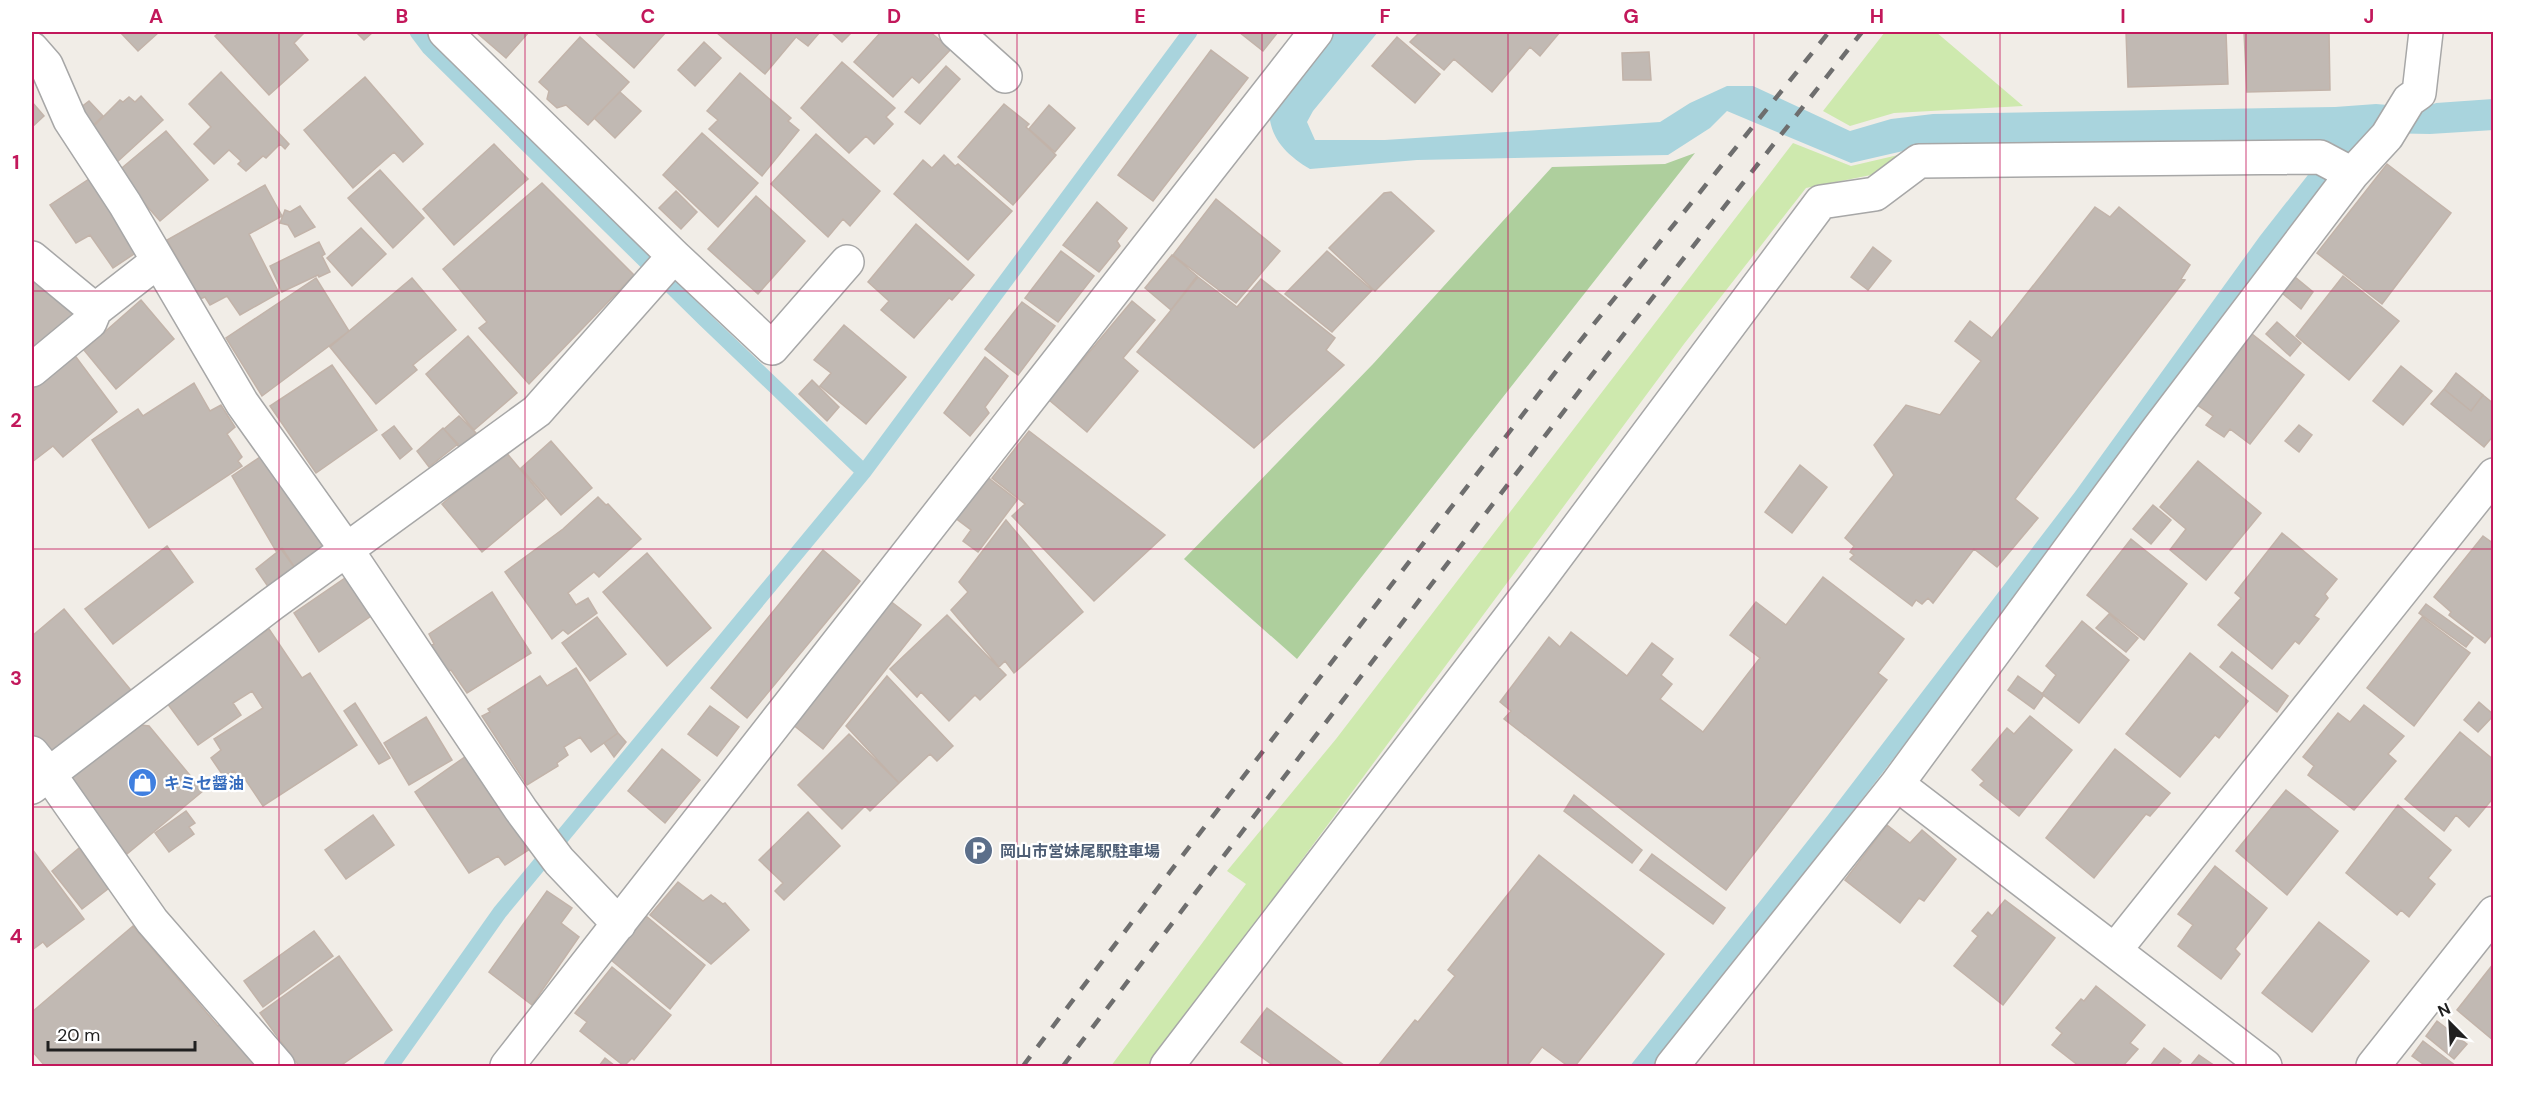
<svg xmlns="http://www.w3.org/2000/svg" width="2525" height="1098" font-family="'DM Sans','Noto Sans JP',sans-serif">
	<rect width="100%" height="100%" fill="#f1ede7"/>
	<path fill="#cee9ae" d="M1885,32H1936L2023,106L1894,113L1850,126L1823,111Z
		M1793,143L1851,166L1911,152L1881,173L1806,188L1684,344L1149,1066H1111L1246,884L1227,871L1336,739Z"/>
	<path fill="#aecf9d" d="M1695,153L1297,659L1184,559L1373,364L1552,167L1665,164Z"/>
	<path fill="#a9d4dd" d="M1334,32H1378L1313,111L1307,122L1315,140H1385L1660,122L1690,103L1727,86H1753L1850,131L1891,119L1933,114L2335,107L2376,104L2423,108L2436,103L2493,99L2494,130L2430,134L2377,133L1839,829L1754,944L1655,1066H1630L1825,819L2075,492L2260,236L2333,143L2127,141L1925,146L1851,163L1727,111L1710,128L1668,155L1417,160L1310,169C1287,155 1270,139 1269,111Z"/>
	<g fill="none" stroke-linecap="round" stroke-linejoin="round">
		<path stroke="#a9d4dd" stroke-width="15" d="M417,32L429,48L704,319L864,472
			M391,1066L500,912L864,472L1190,32"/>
	</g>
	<path fill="#c1b9b3" stroke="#c2b3a9" stroke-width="1.5" d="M120,32H159L138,51Z
		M220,32H305L294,43L308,60L269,95L215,36Z
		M356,32H373L364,40Z
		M476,32H529L506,58Z
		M594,32H666L634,68Z
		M716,32H820L808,46L796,37L765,74Z
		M834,32H852L842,42L832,33Z
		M881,32H930L951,49L919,83L912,77L893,97L854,62Z
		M1239,32H1278L1263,51Z
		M1420,32H1560L1540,56L1530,47L1492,92L1454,59L1444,70L1410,42Z
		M2126,32H2226L2228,84L2128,87Z
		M2244,32H2329L2330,90L2247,92Z
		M580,37L629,82L588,125L566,105L557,108L547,99L549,91L539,82Z
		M1397,37L1440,74L1415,103L1372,66Z
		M704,42L721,58L695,86L678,70Z
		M1211,50L1248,78L1153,201L1118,175Z
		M1649,52L1651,80H1623L1622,53Z
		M842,62L895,108L886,117L893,124L874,144L866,136L849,153L801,108Z
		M946,66L960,79L920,124L905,112Z
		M221,72L289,144L285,149L280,144L266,158L263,156L246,171L238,164L241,161L229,150L214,164L194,144L211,127L189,104Z
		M740,73L791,118L788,121L799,130L762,176L709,129L718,120L707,111Z
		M365,77L423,144L403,162L394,152L353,188L304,130Z
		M620,92L641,111L615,138L594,118Z
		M141,96L163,120L116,163L88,132L120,100L123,102L129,97L135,102Z
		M89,101L103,116L90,128L76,111Z
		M32,102L44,116L32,127Z
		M1004,104L1029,124L1026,127L1056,155L1013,205L958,157Z
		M1049,105L1075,128L1055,152L1029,129Z
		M166,131L208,180L160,221L117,172Z
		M702,133L758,183L718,227L663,175Z
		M816,134L880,191L850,226L843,219L828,237L771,184Z
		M494,144L528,179L454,245L423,209Z
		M944,155L955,166L958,164L1012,211L968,260L894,194L923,160L932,168Z
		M2387,164L2451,213L2382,304L2317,253Z
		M380,170L424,218L393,248L348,198Z
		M89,179L137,252L113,268L90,235L76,243L50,205Z
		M542,183L634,275L529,384L479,328L487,322L443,269Z
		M265,185L282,216L249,234L279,293L240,315L227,296L210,305L205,297L200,299L167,240Z
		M676,191L697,212L681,229L659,208Z
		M1391,192L1434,231L1375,291L1329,248L1384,193Z
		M756,196L805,241L758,294L708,249Z
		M1216,199L1280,251L1236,303L1173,255Z
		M1097,202L1127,228L1117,241L1120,246L1099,272L1063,245Z
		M300,206L315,227L295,237L288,225L280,223L285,210L290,212Z
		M2095,207L2110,217L2119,207L2190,265L2181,279L2185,280L2015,499L2038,518L1997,567L1974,549L1933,603L1928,598L1922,604L1916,600L1912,606L1850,559L1854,555L1850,552L1854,546L1845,538L1894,475L1874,445L1906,405L1940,415L1981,361L1955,341L1970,321L1992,338Z
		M916,224L974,275L952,300L949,298L914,338L881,310L889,301L868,282Z
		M361,228L386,254L352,286L327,258Z
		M319,242L325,254L322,256L330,272L319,277L318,275L282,292L270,266Z
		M1873,247L1891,261L1868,290L1851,277Z
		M1061,251L1094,276L1058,322L1025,298Z
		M1327,251L1372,290L1332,332L1285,294Z
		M1172,255L1197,276L1171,310L1145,288Z
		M32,276L72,310L77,317L32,353Z
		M2343,276L2399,321L2349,380L2296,336Z
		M1198,277L1237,307L1261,279L1335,338L1326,350L1344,365L1254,448L1137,352Z
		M2295,277L2313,292L2301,309L2282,293Z
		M316,278L349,331L262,396L226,338Z
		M412,278L456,330L413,365L417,370L376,404L330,347Z
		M141,300L174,339L116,389L84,350Z
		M1132,301L1155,320L1123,358L1138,371L1087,432L1049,400Z
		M1022,302L1055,326L1018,375L985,349Z
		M2277,322L2301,343L2290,356L2266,334Z
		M844,325L906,377L866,424L820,386L831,373L814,360Z
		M2247,330L2304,375L2250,444L2230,429L2224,437L2206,425L2213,416L2193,402Z
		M468,336L517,393L474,430L426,374Z
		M73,353L117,412L63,457L53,446L32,462V387Z
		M985,357L1008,376L985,407L989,413L970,436L944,413Z
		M332,365L377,430L316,473L270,406Z
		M2401,366L2432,391L2403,425L2373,401Z
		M2456,373L2483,395L2471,411L2444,389Z
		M812,380L839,407L827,421L799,394Z
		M194,383L210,411L221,405L235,427L227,434L242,457L238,461L242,466L149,528L92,440L138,409L143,416Z
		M2444,389L2471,411L2483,395L2494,404V435L2484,447L2431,404Z
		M459,416L476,433L459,447L444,429Z
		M2299,425L2312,435L2299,452L2285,441Z
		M394,426L412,449L400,459L382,435Z
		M443,428L458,444L429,467L417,451Z
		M1029,431L1165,535L1094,601L1012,516L1025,504L992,478Z
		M551,441L592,488L561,515L521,468Z
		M505,451L545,499L482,552L442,504Z
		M263,455L326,551L297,571L282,548L276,551L232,476Z
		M2198,461L2261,513L2206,580L2170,550L2186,529L2160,507Z
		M1800,465L1827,487L1792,533L1765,512Z
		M986,476L1017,500L978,552L963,541L971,530L954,517Z
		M598,497L606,505L608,504L641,539L599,577L594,572L568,593L576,605L588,598L597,613L568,634L563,630L552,639L505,572L563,529Z
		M2153,505L2171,520L2151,544L2133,529Z
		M1006,520L1083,612L1014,673L1005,661L999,667L951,610L968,592L959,582Z
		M2282,533L2337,579L2325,594L2328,598L2314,616L2319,619L2299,644L2295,641L2272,669L2218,625L2241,598L2235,593Z
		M2483,536L2494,544V632L2485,643L2449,615L2451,612L2434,597Z
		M2131,539L2187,584L2144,640L2087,595Z
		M167,546L193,582L113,644L85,609Z
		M281,549L297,571L271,591L256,569Z
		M823,550L860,581L747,718L711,688Z
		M647,553L711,628L667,666L603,592Z
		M1823,577L1904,639L1878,673L1887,680L1726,890L1504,719L1511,711L1500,702L1549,637L1560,647L1571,632L1627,676L1652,643L1673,659L1661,675L1672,684L1660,699L1703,732L1760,658L1730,635L1756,602L1786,625Z
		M345,578L371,616L319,652L294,613Z
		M492,592L531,653L467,693L451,670L448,672L430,646L434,644L429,634Z
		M889,600L921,625L823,749L792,724Z
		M2426,604L2473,638L2466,647L2419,613Z
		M64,609L134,694L52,761L32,736V636Z
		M2109,614L2138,638L2126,652L2096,628Z
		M947,615L1006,675L980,700L975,695L949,721L921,692L917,697L890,669Z
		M597,617L626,654L590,681L562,643Z
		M2422,617L2470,653L2414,726L2367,688Z
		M2082,621L2129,660L2079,723L2042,694L2056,675L2046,666Z
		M269,629L302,678L310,673L357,745L263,806L245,779L242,781L234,771L224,777L211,758L221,750L214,739L263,708L252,691L233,703L241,715L198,745L164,699Z
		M2232,652L2288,696L2277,712L2220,667Z
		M2190,653L2248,701L2219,738L2215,735L2180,777L2126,734Z
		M576,668L618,733L591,752L580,737L564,747L568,755L557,763L558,766L527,785L482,716L490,712L488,709L540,676L547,686Z
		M887,676L953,746L937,761L930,754L899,783L846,726Z
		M2018,676L2044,695L2034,709L2008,690Z
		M2479,702L2494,715L2478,732L2464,720Z
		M355,703L390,758L379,764L344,711Z
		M2364,705L2404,736L2388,754L2396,761L2354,810L2308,775L2314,766L2303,757L2338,713L2350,722Z
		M710,706L739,727L717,756L688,734Z
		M2030,716L2072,750L2019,816L1980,785L1984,781L1972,770L2007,728L2014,734Z
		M426,717L452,760L409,785L384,743Z
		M133,724L149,726L203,791L127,854L66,780Z
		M2460,732L2494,760V797L2469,827L2456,815L2444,831L2405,799Z
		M618,733L626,742L614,757L604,743Z
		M849,734L899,783L870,811L865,806L842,829L798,785Z
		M662,749L700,780L665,823L628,791Z
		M2115,749L2170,793L2150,816L2146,814L2094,878L2046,838Z
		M469,754L530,849L505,865L498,856L469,873L415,792Z
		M2286,790L2338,831L2287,895L2236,851Z
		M1574,795L1642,850L1632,863L1564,811Z
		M2398,805L2451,850L2428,878L2435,884L2409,917L2401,910L2397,915L2346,873Z
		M186,811L195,823L189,827L194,834L169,852L155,833Z
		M808,812L840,846L784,900L775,891L783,883L759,860Z
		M373,815L394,845L346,879L325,850Z
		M1887,825L1910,843L1922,830L1956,859L1924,901L1919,898L1900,923L1845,880Z
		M79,848L109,888L82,909L52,871Z
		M32,849L84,919L47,947L43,942L32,950Z
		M1652,854L1725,908L1713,924L1640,870Z
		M1539,855L1664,954L1575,1066H1568L1542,1047L1527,1066H1378L1415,1020L1418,1022L1455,976L1448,970Z
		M2215,866L2267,908L2235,949L2240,954L2221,979L2178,946L2193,925L2178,914Z
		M678,882L703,901L711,895L723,904L725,903L749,930L711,964L650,915Z
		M547,891L572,908L561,923L579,937L532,1005L489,972Z
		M2005,900L2055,938L2003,1005L1954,966L1978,936L1972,931L1988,912L1992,916Z
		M646,916L705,965L670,1009L611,960Z
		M2319,922L2369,961L2312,1032L2262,993Z
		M133,926L218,1026L222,1023L259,1066H45L32,1051V1012Z
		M314,931L333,956L263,1007L244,981Z
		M339,956L392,1030L340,1066H299L260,1013Z
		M2494,963V1041L2457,1010Z
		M612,967L671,1015L634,1060L632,1058L624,1066L580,1031L587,1022L575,1013Z
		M2096,986L2145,1025L2130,1043L2138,1049L2123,1066L2116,1064L2114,1066H2079L2052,1045L2062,1033L2056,1028L2081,999L2084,1001Z
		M1267,1008L1345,1066H1274L1241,1042Z
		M2437,1021L2467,1044L2454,1059L2426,1036Z
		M2423,1041L2456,1066H2426L2412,1056Z
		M2164,1048L2181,1061L2176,1066H2150Z
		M2199,1055L2215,1066H2190Z
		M605,1058L615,1066H599Z"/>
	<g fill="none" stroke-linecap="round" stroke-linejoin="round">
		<defs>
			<path id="minor" d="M445,32L674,256L772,348L847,262
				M956,32L1005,76
				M32,49L46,65L70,120L125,204L242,403L346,549L521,810L559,861L619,924
				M32,258L95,310
				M32,370L90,322L95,310L158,261
				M32,753L49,774L152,921L278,1066
				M1897,784L2265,1066
				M32,787L272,604L537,411L674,256
				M2115,950L2494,475
				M507,1066L1316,32
				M1167,1066L1535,585L1821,202L1875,194L1919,161L2320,157L2352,174
				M1672,1066L1897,784L2156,432L2352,174L2387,136L2409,100L2419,93L2426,32
				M2373,1066L2494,913"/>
		</defs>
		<use href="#minor" stroke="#a7a7a7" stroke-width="36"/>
		<use href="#minor" stroke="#fff" stroke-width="33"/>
		<path stroke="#6e6e6e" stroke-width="4.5" stroke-dasharray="12 12" stroke-linecap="butt" d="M1023,1066L1176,864L1564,361L1829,32
			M1063,1066L1587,381L1862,32"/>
	</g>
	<path fill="none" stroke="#c2185b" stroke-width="1.5" stroke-opacity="0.55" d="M279,32V1066M525,32V1066M771,32V1066M1017,32V1066M1262,32V1066M1508,32V1066M1754,32V1066M2000,32V1066M2246,32V1066M32,291H2494M32,549H2494M32,807H2494"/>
	<defs>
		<symbol id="shop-disc" viewBox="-11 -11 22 22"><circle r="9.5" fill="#3f7fe0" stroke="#fff"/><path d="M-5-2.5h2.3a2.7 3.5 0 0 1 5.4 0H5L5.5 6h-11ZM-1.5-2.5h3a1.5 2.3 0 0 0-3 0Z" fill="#fff"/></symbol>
		<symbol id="parking-disc" viewBox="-11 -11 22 22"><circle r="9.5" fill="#5c6f8a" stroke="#fff"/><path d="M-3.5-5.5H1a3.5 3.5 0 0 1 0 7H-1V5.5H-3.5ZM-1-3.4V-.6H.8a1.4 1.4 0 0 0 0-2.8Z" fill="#fff"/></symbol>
	</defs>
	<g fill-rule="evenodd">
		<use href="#shop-disc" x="126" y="766" width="33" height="33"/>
		<use href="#parking-disc" x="962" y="834" width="33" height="33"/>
	</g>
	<g text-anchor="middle" stroke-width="4.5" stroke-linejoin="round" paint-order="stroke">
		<g font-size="16" font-weight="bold" fill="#366cbe" stroke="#fff" text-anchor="start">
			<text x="164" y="789">キミセ醤油</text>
		</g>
		<g font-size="16" font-weight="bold" fill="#4e5e75" stroke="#fff" text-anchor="start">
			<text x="1000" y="857">岡山市営妹尾駅駐車場</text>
		</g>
	</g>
	<rect width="2525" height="1098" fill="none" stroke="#ffffff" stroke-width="66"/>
	<g transform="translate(2450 1023) rotate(336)" stroke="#ffffff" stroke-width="4.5" paint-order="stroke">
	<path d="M0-4.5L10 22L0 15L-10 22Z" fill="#202020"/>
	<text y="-9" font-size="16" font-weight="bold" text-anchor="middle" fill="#202020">N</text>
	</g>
	<path d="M48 1041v9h147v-9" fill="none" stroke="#202020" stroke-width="3"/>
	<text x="57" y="1041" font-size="18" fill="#202020" stroke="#ffffff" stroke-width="4.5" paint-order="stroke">20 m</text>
	<rect x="33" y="33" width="2459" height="1032" fill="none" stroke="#c2185b" stroke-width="2"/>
	<g font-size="20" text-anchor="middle" font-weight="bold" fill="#c2185b">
		<text x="156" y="23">A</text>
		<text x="402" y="23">B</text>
		<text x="648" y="23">C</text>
		<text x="894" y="23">D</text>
		<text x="1140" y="23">E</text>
		<text x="1385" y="23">F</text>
		<text x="1631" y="23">G</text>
		<text x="1877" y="23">H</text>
		<text x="2123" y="23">I</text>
		<text x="2369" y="23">J</text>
		<text x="16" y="169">1</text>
		<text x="16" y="427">2</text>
		<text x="16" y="685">3</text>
		<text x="16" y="943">4</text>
	</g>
</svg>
